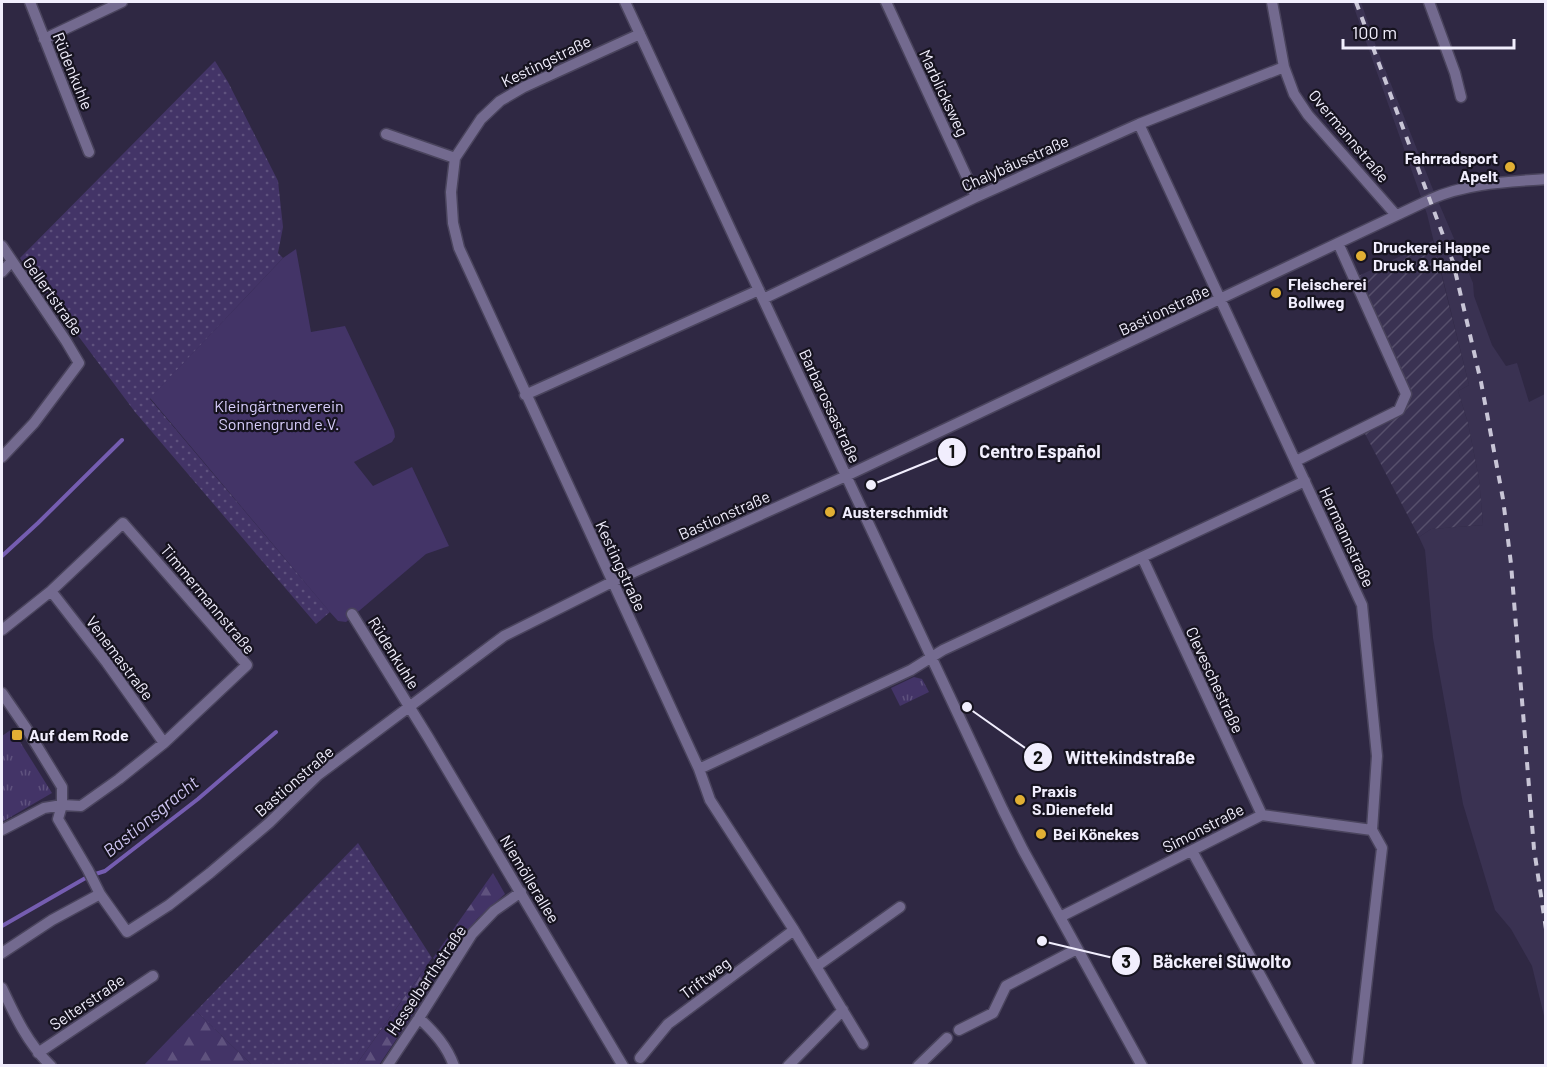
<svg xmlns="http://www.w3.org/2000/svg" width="1547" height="1067" font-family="Barlow,sans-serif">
	<defs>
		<pattern id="industrial-furrows" width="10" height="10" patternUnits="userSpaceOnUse" patternTransform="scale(1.5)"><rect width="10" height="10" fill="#3a3252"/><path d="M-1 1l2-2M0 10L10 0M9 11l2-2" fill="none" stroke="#57506c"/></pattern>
		<pattern id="grass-dots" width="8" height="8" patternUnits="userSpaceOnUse" patternTransform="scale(1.5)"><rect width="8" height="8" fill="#433467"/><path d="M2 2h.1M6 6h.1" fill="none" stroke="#5f527e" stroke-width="1.8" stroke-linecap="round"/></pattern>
		<pattern id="forest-firs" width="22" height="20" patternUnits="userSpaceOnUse" patternTransform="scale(1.5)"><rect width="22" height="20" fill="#433467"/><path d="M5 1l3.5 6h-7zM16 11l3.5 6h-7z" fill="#5f527e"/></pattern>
		<pattern id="park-tufts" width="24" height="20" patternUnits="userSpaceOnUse" patternTransform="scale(1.5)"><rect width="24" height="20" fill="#433467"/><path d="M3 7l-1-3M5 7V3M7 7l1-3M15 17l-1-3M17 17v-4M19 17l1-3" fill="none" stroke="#5f527e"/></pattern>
	</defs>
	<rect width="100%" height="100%" fill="#2f2843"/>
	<path fill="#3a3252" d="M1352,2H1361L1377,49L1432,187L1473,283L1474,296L1492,345L1506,366L1517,363L1529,402L1545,394V1020L1532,966L1511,929L1495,910L1463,804L1433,638L1425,550L1419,537L1431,529L1483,525L1479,479L1468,423L1458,391L1469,385L1427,214Z"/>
	<path fill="url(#industrial-furrows)" d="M1433,241L1469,385L1458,391L1468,423L1479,479L1483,525L1431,529L1419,537L1362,428L1399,410L1406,394L1354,278Z"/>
	<path fill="url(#grass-dots)" d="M215,61L228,82L278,181L283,227L278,253L283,258L150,399L330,612L316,624L135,412L20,258Z
		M358,843L432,958L356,1065H252L196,1011Z"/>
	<path fill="url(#forest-firs)" d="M493,873L505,894L477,919L445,965L441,966L433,958Z
		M425,968L434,981L433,985L379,1065H356Z
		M196,1011L252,1065H144Z"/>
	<path fill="url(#park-tufts)" d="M914,677L922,679L929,692L900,706L891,688Z
		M12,729L52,793L2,822V736Z"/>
	<path fill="#433467" d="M296,249L311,332L345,326L394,430L395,437L392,442L354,462L373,486L412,467L449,546L426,554L346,622L338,621L328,610L150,398L283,258Z"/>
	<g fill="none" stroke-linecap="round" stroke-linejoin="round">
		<path stroke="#755db1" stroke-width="4" d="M2,556L38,523L122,440
			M2,926L89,876L105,871L198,799L276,732"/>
		<defs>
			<path id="street" d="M30,2L89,152
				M625,2L734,237L1003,810L1023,850L1142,1066
				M886,2L976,197
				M1272,2L1284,67L1294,94L1308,115L1396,215
				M1429,2L1455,73L1461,97
				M640,34L524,87L500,101L481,119L455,158L451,192L453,223L459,248L699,769L710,800L794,930L863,1044
				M44,39L122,2
				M1139,124L1362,605L1377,756L1372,830L1382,848L1357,1066
				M386,134L455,158
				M2,246L66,341L79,363L34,423L2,457
				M2,272L11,262
				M763,299L976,197L1139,124L1284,67
				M525,395L759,290
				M1296,461L1399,410L1406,394L1338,243
				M1142,557L1262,815
				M51,591L107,663L164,743
				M352,614L428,737L623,1066
				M2,630L51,591L123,523L247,665L164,743L119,779L81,806L62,805L44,808L2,830
				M2,693L26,728L62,787V805L58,819L88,870L100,894L127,932L169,905L210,873L269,823L318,775L504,636L612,582L846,476L1431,199C1468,183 1506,182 1546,179
				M699,769L911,670L943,650L1305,481
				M1192,851L1310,1066
				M1060,917L1262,815L1372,830
				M2,953L52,920L100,894
				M817,966L900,907
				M2,988C15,1016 28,1044 51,1066
				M419,1018C434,1032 447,1046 454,1066
				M959,1030L993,1013L1006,986L1077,949
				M38,1053L153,976
				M640,1058L668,1024L794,930
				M387,1066L419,1018L472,934L494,911L521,892
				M788,1066L843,1010
				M918,1066L947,1038"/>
		</defs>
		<use href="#street" stroke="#4a445d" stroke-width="13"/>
		<use href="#street" stroke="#736a8f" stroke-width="10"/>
		<path stroke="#c8c5d6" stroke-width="4" stroke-dasharray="8 8" stroke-linecap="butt" d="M1356,2L1453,262L1481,382L1503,499L1511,564L1534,849L1546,929"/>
	</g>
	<g fill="#e1af34" stroke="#16131f" stroke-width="2">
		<circle cx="1510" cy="167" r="6"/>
		<circle cx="1361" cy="256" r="6"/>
		<circle cx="1276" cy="293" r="6"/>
		<circle cx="830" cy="512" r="6"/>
		<rect x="11" y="729" width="12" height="12" rx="3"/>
		<circle cx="1020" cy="800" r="6"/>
		<circle cx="1041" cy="834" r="6"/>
	</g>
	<g text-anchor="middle" stroke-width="4.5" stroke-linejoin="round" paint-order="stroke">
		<g font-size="16" fill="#f1eefd" stroke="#16131f">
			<text transform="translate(546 61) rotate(-26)" y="6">Kestingstraße</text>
			<text transform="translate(73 71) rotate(68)" y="6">Rüdenkuhle</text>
			<text transform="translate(944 93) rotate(65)" y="6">Marblicksweg</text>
			<text transform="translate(1349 136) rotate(50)" y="6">Overmannstraße</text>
			<text transform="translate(1015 163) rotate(-24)" y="6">Chalybäusstraße</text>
			<text transform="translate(53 296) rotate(55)" y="6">Gellertstraße</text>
			<text transform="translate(1164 310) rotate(-25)" y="6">Bastionstraße</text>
			<text transform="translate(830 406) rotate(65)" y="6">Barbarossastraße</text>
			<text transform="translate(724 515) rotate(-24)" y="6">Bastionstraße</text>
			<text transform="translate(1347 537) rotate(65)" y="6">Hermannstraße</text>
			<text transform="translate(621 566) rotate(65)" y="6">Kestingstraße</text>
			<text transform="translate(208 599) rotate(50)" y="6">Timmermannstraße</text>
			<text transform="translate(394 653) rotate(58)" y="6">Rüdenkuhle</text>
			<text transform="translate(120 658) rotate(53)" y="6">Venemastraße</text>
			<text transform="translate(1215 680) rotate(65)" y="6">Cleveschestraße</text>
			<text transform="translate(294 781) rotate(-41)" y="6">Bastionstraße</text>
			<text transform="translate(1203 828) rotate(-27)" y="6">Simonstraße</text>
			<text transform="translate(530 879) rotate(59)" y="6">Niemöllerallee</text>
			<text transform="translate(705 978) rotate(-37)" y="6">Triftweg</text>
			<text transform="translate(426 980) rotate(-56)" y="6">Hesselbarthstraße</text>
			<text transform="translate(87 1002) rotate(-34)" y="6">Selterstraße</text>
		</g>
		<g font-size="16" font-weight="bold" fill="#f1eefd" stroke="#16131f" text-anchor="start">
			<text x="1498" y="164" text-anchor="end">Fahrradsport<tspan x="1498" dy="18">Apelt</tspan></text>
			<text x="1373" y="253">Druckerei Happe<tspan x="1373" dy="18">Druck &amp; Handel</tspan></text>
			<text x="1288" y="290">Fleischerei<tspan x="1288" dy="18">Bollweg</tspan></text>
			<text x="842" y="518">Austerschmidt</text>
			<text x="29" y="741">Auf dem Rode</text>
			<text x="1032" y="797">Praxis<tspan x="1032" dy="18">S.Dienefeld</tspan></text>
			<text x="1053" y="840">Bei Könekes</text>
		</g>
		<g font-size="16" fill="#d8cefc" stroke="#16131f">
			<text x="279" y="412">Kleingärtnerverein<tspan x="279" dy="18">Sonnengrund e.V.</tspan></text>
		</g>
		<g font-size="18" font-style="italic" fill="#cec4f1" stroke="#16131f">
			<text transform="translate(151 817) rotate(-39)" y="6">Bastionsgracht</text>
		</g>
	</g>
	<path fill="none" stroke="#f1eefd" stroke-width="2" d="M871 485L952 452M967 707L1038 757M1042 941L1126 961"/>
	<g fill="#f1eefd" stroke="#16131f" stroke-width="2">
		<circle cx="871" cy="485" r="6"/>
		<circle cx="967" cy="707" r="6"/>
		<circle cx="1042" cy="941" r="6"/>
		<circle cx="952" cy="452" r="15"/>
		<circle cx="1038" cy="757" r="15"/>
		<circle cx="1126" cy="961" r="15"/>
	</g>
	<g font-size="18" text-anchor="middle" font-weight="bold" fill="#111">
		<text x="952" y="458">1</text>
		<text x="1038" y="764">2</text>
		<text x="1126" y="968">3</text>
	</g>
	<g font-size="18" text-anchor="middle" font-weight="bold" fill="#f1eefd" stroke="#16131f" stroke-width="4.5" stroke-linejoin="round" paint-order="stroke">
		<text x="1040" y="458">Centro Español</text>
		<text x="1130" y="764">Wittekindstraße</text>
		<text x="1222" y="968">Bäckerei Süwolto</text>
	</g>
	<rect width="1547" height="1067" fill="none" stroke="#f1eefd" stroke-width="6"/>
	<path d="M1343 39v9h171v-9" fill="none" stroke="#f1eefd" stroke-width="3"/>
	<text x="1352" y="39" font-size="18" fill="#f1eefd" stroke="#16131f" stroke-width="4.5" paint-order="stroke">100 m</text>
</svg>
